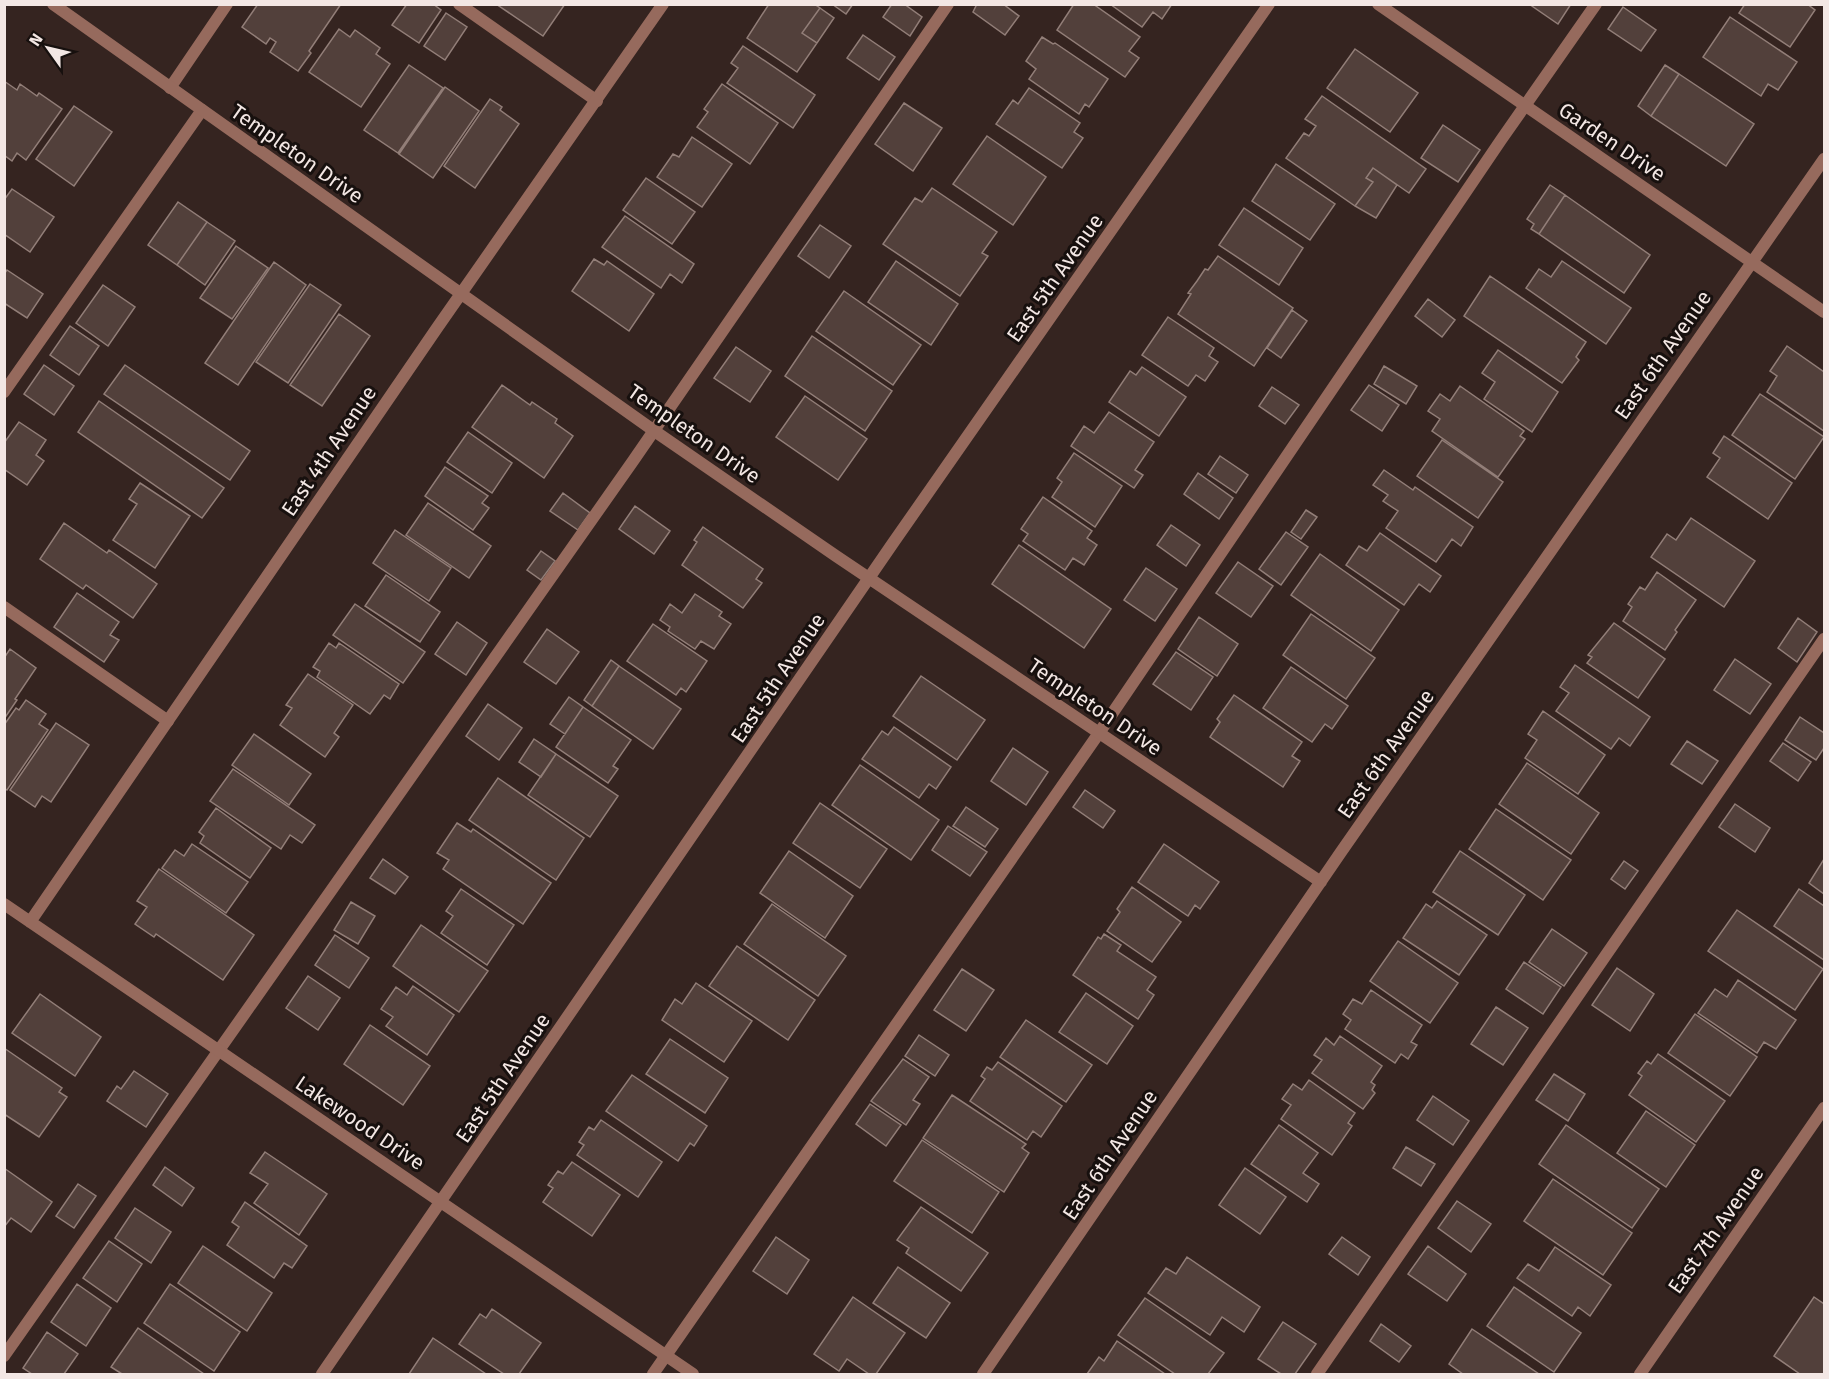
<svg xmlns="http://www.w3.org/2000/svg" width="1829" height="1379" font-family="'Fira Sans',sans-serif">
	<rect width="100%" height="100%" fill="#352420"/>
	<path fill="#52403b" stroke="#927e78" stroke-width="1.5" d="M258,4H341L309,51L311,53L298,71L270,52L276,42L270,38L266,44L242,27Z
		M407,4H433L441,10L419,43L392,25Z
		M496,4H565L543,36Z
		M769,4H814L820,8L802,33L817,43L797,72L747,38Z
		M832,4H853L846,14Z
		M892,4H904L922,17L910,36L883,17Z
		M977,4H1003L1019,16L1005,35L973,12Z
		M1074,4H1093L1140,37L1129,51L1139,58L1125,77L1057,30Z
		M1110,4H1172L1162,19L1153,12L1142,27Z
		M1529,4H1571L1558,24Z
		M1745,4H1807L1815,10L1790,47L1739,13Z
		M1623,7L1656,30L1641,51L1608,29Z
		M820,8L834,18L817,43L802,33Z
		M446,13L467,27L445,60L424,46Z
		M1730,17L1797,62L1778,90L1768,84L1761,96L1703,57Z
		M339,29L350,37L355,30L380,48L376,54L390,64L361,107L309,72Z
		M863,35L895,57L879,80L847,58Z
		M1042,37L1053,44L1055,43L1108,79L1089,107L1085,104L1079,114L1029,79L1036,69L1026,61Z
		M743,46L815,95L793,128L727,83L738,68L731,63Z
		M1355,49L1418,93L1390,132L1327,88Z
		M409,65L443,88L398,153L364,130Z
		M1665,65L1679,74L1651,116L1638,106Z
		M1679,74L1754,124L1726,166L1651,116Z
		M4,81L17,90L20,84L37,96L39,93L62,109L26,160L17,153L12,161L4,155Z
		M722,84L778,123L750,164L697,127L708,112L704,109Z
		M445,87L479,111L433,178L399,154Z
		M1029,88L1080,123L1074,132L1083,138L1062,168L996,124L1013,100L1018,104Z
		M1322,96L1426,169L1409,193L1373,168L1366,178L1373,182L1355,206L1286,158L1304,133L1309,136L1316,126L1305,119Z
		M490,99L502,107L500,110L519,124L475,188L444,166Z
		M904,103L942,128L913,171L875,144Z
		M74,106L112,132L74,186L36,159Z
		M1443,125L1480,150L1458,182L1421,158Z
		M987,136L1046,177L1013,225L953,184Z
		M692,137L732,164L702,207L657,177L673,154L679,157Z
		M1276,164L1335,204L1310,240L1252,201Z
		M1373,168L1397,185L1376,218L1355,206L1373,182L1366,178Z
		M646,178L695,212L672,244L623,210Z
		M1550,185L1565,195L1539,234L1531,229L1534,224L1527,219Z
		M932,188L997,232L982,253L988,256L960,296L883,244L915,198L922,202Z
		M12,189L54,217L30,252L4,234V200Z
		M1565,195L1650,255L1624,293L1539,234Z
		M178,202L207,222L177,265L148,245Z
		M1244,208L1303,248L1279,285L1219,245Z
		M625,216L694,264L682,283L670,274L661,288L602,247Z
		M207,222L235,241L205,285L177,265Z
		M820,225L851,246L829,278L798,256Z
		M236,246L268,268L232,319L200,298Z
		M1218,256L1293,308L1254,366L1178,314L1191,294L1188,293L1197,281L1205,269L1208,270Z
		M594,259L604,265L607,261L654,294L629,331L572,291Z
		M896,261L958,304L931,345L868,302Z
		M1562,261L1631,308L1606,344L1526,288L1539,269L1551,277Z
		M274,262L306,285L238,385L205,363Z
		M7,270L43,294L27,318L4,303V274Z
		M1490,276L1586,342L1576,357L1579,360L1562,383L1464,316Z
		M310,284L341,305L288,383L256,362Z
		M103,285L135,307L108,346L76,323Z
		M844,291L921,345L893,385L816,331Z
		M1428,299L1455,320L1442,337L1415,316Z
		M1292,310L1307,321L1281,358L1267,348Z
		M339,314L370,336L322,406L290,385Z
		M1168,317L1214,348L1209,356L1218,362L1205,381L1196,375L1188,386L1142,355Z
		M70,326L99,346L79,375L50,355Z
		M812,336L892,391L865,431L785,376Z
		M1787,346L1824,372V431L1767,392L1777,376L1770,371Z
		M736,347L771,371L750,402L714,378Z
		M1498,350L1558,392L1532,432L1484,399L1495,382L1482,373Z
		M44,365L74,386L54,415L24,394Z
		M125,365L250,451L230,480L104,394Z
		M1384,366L1417,386L1406,404L1374,384Z
		M1142,367L1186,397L1159,436L1109,402L1130,371L1136,375Z
		M502,385L530,405L532,402L557,419L555,423L573,436L544,478L472,427Z
		M1369,385L1399,405L1382,431L1351,410Z
		M1460,386L1524,431L1520,436L1525,439L1498,477L1432,431L1440,419L1428,411L1440,394L1450,401Z
		M1272,387L1299,405L1285,424L1259,406Z
		M1760,394L1824,437L1795,479L1732,435Z
		M805,396L867,439L838,480L776,437Z
		M99,401L224,488L202,518L78,432Z
		M1109,412L1154,442L1135,470L1143,475L1134,488L1071,446L1084,426L1094,433Z
		M19,422L46,440L36,455L44,461L27,485L4,469V443Z
		M468,432L512,463L492,493L447,462Z
		M1724,436L1792,483L1768,519L1707,477L1720,458L1713,453Z
		M1442,440L1503,482L1478,518L1417,476Z
		M1074,453L1122,486L1095,527L1052,497L1062,482L1057,478Z
		M1220,456L1248,475L1236,493L1208,474Z
		M445,467L488,496L482,503L489,508L473,530L425,496Z
		M1384,470L1413,490L1415,487L1473,527L1461,546L1452,539L1436,562L1386,528L1398,511L1383,501L1388,495L1373,485Z
		M1198,473L1233,498L1219,519L1184,494Z
		M140,483L190,516L155,568L113,540L137,504L129,499Z
		M563,493L590,513L578,530L550,511Z
		M1043,497L1092,531L1087,538L1097,545L1084,565L1073,558L1065,570L1023,541L1028,534L1021,529Z
		M428,503L491,546L469,578L406,535Z
		M635,506L670,531L654,554L619,529Z
		M1306,510L1317,517L1301,539L1291,532Z
		M1691,518L1755,561L1724,607L1651,557L1667,534L1676,540Z
		M64,523L107,553L109,550L157,584L133,618L86,585L83,589L40,559Z
		M1171,525L1200,545L1186,566L1157,545Z
		M703,527L763,569L756,579L762,583L743,608L682,565L697,542L694,540Z
		M395,530L451,568L429,601L373,563Z
		M1286,532L1308,547L1281,585L1259,569Z
		M1380,533L1441,576L1430,592L1419,584L1404,605L1346,565L1359,546L1367,551Z
		M1019,545L1111,609L1084,648L992,584Z
		M541,551L555,561L541,580L527,570Z
		M1320,554L1399,610L1371,651L1291,595Z
		M1238,562L1273,586L1251,617L1216,593Z
		M1146,568L1177,589L1155,621L1124,600Z
		M1657,572L1696,600L1675,630L1677,632L1665,650L1623,621L1632,607L1628,604L1640,587L1645,590Z
		M386,575L440,612L420,642L365,606Z
		M77,593L119,622L110,635L119,640L104,662L54,627Z
		M695,594L722,612L719,616L731,624L714,649L701,641L695,649L668,631L670,627L660,620L670,604L682,613Z
		M355,604L425,652L403,683L333,635Z
		M1311,614L1375,658L1346,699L1283,655Z
		M1199,617L1238,644L1217,676L1178,649Z
		M1798,618L1817,632L1797,662L1778,648Z
		M457,622L487,643L466,675L435,654Z
		M1614,623L1665,659L1638,698L1587,663L1592,657L1588,655Z
		M653,624L707,661L686,692L681,688L676,695L627,661Z
		M547,629L579,652L556,684L524,662Z
		M329,643L336,648L339,643L399,684L390,699L384,695L370,714L317,677L320,671L313,667Z
		M10,649L36,668L15,699L17,700L4,719V658Z
		M1176,652L1213,677L1191,710L1153,684Z
		M1735,659L1771,684L1750,714L1714,690Z
		M611,660L619,666L592,706L584,700Z
		M1575,665L1650,717L1630,746L1619,738L1611,749L1556,711L1569,693L1560,687Z
		M619,666L681,709L653,749L592,706Z
		M1291,667L1348,706L1332,729L1325,724L1312,742L1263,708Z
		M308,674L353,705L334,733L339,737L325,757L280,725L292,708L286,705Z
		M921,676L985,720L957,760L893,716Z
		M1234,695L1302,742L1292,756L1300,761L1283,787L1210,737L1220,722L1217,719Z
		M569,697L583,707L565,734L550,724Z
		M26,700L46,714L39,724L48,730L7,790L4,788V725L16,708L19,710Z
		M488,704L522,728L499,760L466,736Z
		M583,707L631,740L613,766L618,769L608,783L556,747Z
		M1543,711L1605,755L1578,794L1525,758L1537,740L1528,734Z
		M1800,717L1824,733V748L1816,760L1785,740Z
		M56,723L89,745L51,802L42,796L35,807L10,790Z
		M894,727L951,767L936,789L929,784L919,798L862,759L882,731L888,735Z
		M254,734L311,774L289,805L232,765Z
		M534,739L556,754L541,777L519,762Z
		M1687,741L1718,761L1702,784L1671,764Z
		M1783,743L1811,762L1798,781L1770,761Z
		M1013,748L1048,772L1026,805L991,781Z
		M556,754L618,796L590,837L528,795Z
		M1527,763L1599,813L1571,854L1499,804Z
		M860,765L939,820L911,860L832,805Z
		M233,769L315,825L302,843L290,835L281,849L210,801Z
		M498,778L584,838L556,880L469,820Z
		M1085,790L1115,811L1103,828L1073,807Z
		M820,803L887,849L860,888L793,843Z
		M1735,804L1770,828L1755,852L1719,827Z
		M966,807L998,829L985,847L953,826Z
		M216,808L271,848L250,878L200,843L204,836L199,832Z
		M1496,809L1571,860L1543,900L1469,849Z
		M457,823L471,832L473,829L551,883L523,924L443,869L449,860L437,853Z
		M948,826L987,852L970,876L932,850Z
		M192,844L248,882L226,913L162,868L175,850L184,856Z
		M1164,844L1219,882L1200,909L1195,905L1188,916L1138,882Z
		M789,851L853,896L825,938L760,893Z
		M1460,851L1525,895L1498,935L1433,892Z
		M383,859L408,877L395,894L370,878Z
		M1824,859V894L1809,883Z
		M1624,861L1638,871L1625,889L1611,879Z
		M159,869L254,935L223,980L156,934L154,937L135,924L147,907L137,901Z
		M1132,887L1181,922L1152,962L1107,931L1120,912L1117,909Z
		M461,889L514,925L487,965L441,933L453,916L446,911Z
		M1799,889L1824,906V960L1774,926Z
		M1437,901L1487,935L1459,975L1403,938L1426,904L1432,908Z
		M351,902L375,916L358,944L334,930Z
		M772,904L846,956L818,996L744,944Z
		M1737,910L1823,969L1795,1010L1708,951Z
		M421,925L488,971L459,1012L393,966Z
		M1552,929L1587,953L1564,986L1529,962Z
		M1104,934L1121,945L1117,951L1156,977L1147,990L1154,995L1138,1019L1073,975L1098,937L1101,939Z
		M335,935L369,958L349,988L315,965Z
		M1398,941L1458,983L1430,1023L1370,981Z
		M737,946L815,1000L788,1040L709,986Z
		M1524,962L1561,987L1543,1014L1506,989Z
		M1617,968L1654,994L1630,1031L1592,1005Z
		M962,969L994,990L966,1031L934,1010Z
		M308,976L340,998L318,1030L286,1008Z
		M1738,980L1796,1020L1776,1049L1764,1042L1757,1053L1698,1013L1715,989L1727,997Z
		M696,983L752,1021L724,1062L662,1020L675,999L682,1004Z
		M413,986L454,1015L427,1055L386,1026L393,1017L381,1009L396,987L407,995Z
		M1371,990L1422,1025L1411,1042L1417,1045L1408,1059L1401,1054L1395,1063L1345,1029L1351,1020L1343,1014L1353,999L1362,1004Z
		M1086,993L1133,1026L1107,1064L1059,1032Z
		M40,994L101,1037L75,1076L12,1033Z
		M1496,1007L1528,1028L1503,1065L1471,1044Z
		M1695,1014L1757,1057L1730,1096L1668,1053Z
		M1026,1020L1092,1065L1066,1102L1000,1057Z
		M370,1025L430,1066L403,1105L344,1064Z
		M919,1035L949,1055L935,1076L905,1056Z
		M1340,1036L1382,1066L1371,1082L1375,1085L1372,1090L1375,1093L1363,1109L1312,1073L1322,1060L1314,1055L1326,1038L1334,1045Z
		M670,1039L728,1078L705,1113L646,1074Z
		M4,1048L62,1088L59,1092L67,1097L39,1137L4,1114Z
		M1658,1054L1725,1101L1696,1142L1629,1095L1642,1076L1638,1073L1647,1061L1651,1064Z
		M903,1059L929,1077L913,1100L920,1104L906,1125L871,1101Z
		M998,1062L1062,1106L1041,1137L1033,1131L1027,1140L970,1101L985,1079L981,1076L987,1067L992,1070Z
		M134,1071L168,1094L146,1127L107,1101L117,1086L121,1089Z
		M1554,1074L1585,1094L1568,1121L1536,1100Z
		M632,1075L707,1126L694,1146L690,1143L678,1161L606,1111Z
		M1309,1080L1355,1113L1348,1123L1352,1126L1332,1155L1281,1119L1291,1105L1282,1099L1293,1084L1302,1090Z
		M952,1095L1026,1144L1022,1148L1029,1153L1004,1192L923,1138Z
		M1433,1096L1469,1121L1453,1145L1417,1120Z
		M870,1104L901,1125L886,1146L856,1124Z
		M1646,1111L1695,1145L1666,1187L1617,1153Z
		M601,1120L662,1162L638,1197L577,1155L584,1145L579,1142L589,1127L594,1130Z
		M1279,1125L1318,1153L1303,1173L1319,1184L1307,1202L1251,1164Z
		M1566,1125L1659,1189L1632,1228L1539,1164Z
		M922,1140L999,1192L972,1233L894,1181Z
		M1406,1147L1435,1164L1421,1186L1393,1168Z
		M265,1152L327,1194L299,1235L254,1203L268,1184L250,1173Z
		M572,1162L620,1195L592,1236L543,1202L553,1188L548,1185L558,1171L563,1174Z
		M165,1167L194,1188L182,1206L153,1185Z
		M4,1168L52,1202L31,1232L11,1218L4,1227Z
		M1245,1168L1286,1197L1260,1234L1219,1205Z
		M1553,1179L1632,1233L1603,1275L1524,1221Z
		M78,1184L96,1196L74,1228L56,1216Z
		M1457,1201L1491,1224L1471,1252L1438,1228Z
		M245,1202L307,1246L292,1268L284,1263L274,1278L227,1245L239,1227L232,1222Z
		M921,1207L988,1253L961,1291L906,1253L909,1248L897,1240Z
		M135,1208L171,1232L151,1263L115,1238Z
		M776,1237L809,1260L787,1294L753,1271Z
		M1342,1237L1370,1257L1358,1275L1329,1254Z
		M109,1241L142,1264L117,1302L83,1278Z
		M203,1246L272,1293L247,1331L178,1283Z
		M1428,1246L1466,1274L1447,1301L1408,1274Z
		M1555,1247L1611,1285L1590,1316L1578,1307L1572,1316L1517,1278L1528,1264L1539,1271Z
		M1187,1257L1260,1307L1244,1332L1222,1317L1210,1335L1148,1293L1166,1268L1176,1274Z
		M898,1267L950,1303L926,1338L873,1303Z
		M77,1284L111,1308L86,1346L51,1322Z
		M170,1284L240,1332L214,1371L144,1323Z
		M1514,1287L1581,1333L1554,1372L1487,1326Z
		M853,1297L905,1333L876,1374H869L847,1359L839,1371L814,1354Z
		M1814,1297L1824,1304V1374H1800L1774,1356Z
		M1145,1298L1224,1353L1208,1374H1175L1118,1335Z
		M492,1309L541,1343L519,1374H504L459,1344L480,1314L486,1318Z
		M1283,1322L1316,1344L1295,1374H1281L1258,1359Z
		M1381,1324L1411,1346L1399,1362L1370,1341Z
		M138,1328L204,1374H122L111,1367Z
		M1472,1329L1539,1374H1463L1449,1364Z
		M47,1332L78,1354L64,1374H32L23,1368Z
		M433,1338L486,1374H409Z
		M1117,1341L1165,1374H1087L1099,1357L1104,1361Z"/>
	<g fill="none" stroke-linecap="round" stroke-linejoin="round">
		<path stroke="#966a5d" stroke-width="12" d="M459,4L597,101
			M170,88L227,4
			M4,392L202,110
			M4,607L168,721
			M4,1356L633,461L948,4
			M653,1374L1099,733L1501,140L1596,4
			M1317,1374L1824,639"/>
		<path stroke="#966a5d" stroke-width="12" d="M53,4L653,430L836,556L1321,882
			M1378,4L1824,312
			M4,904L693,1374
			M30,922L437,328L663,4
			M322,1374L893,543L1269,4
			M983,1374L1341,852L1824,159
			M1640,1374L1824,1108"/>
	</g>
	<g text-anchor="middle" stroke-width="6" stroke-linejoin="round" paint-order="stroke">
		<g font-size="21" fill="#f3e7e4" stroke="#17100e">
			<text transform="translate(1612 142) rotate(34)" y="7">Garden Drive</text>
			<text transform="translate(297 154) rotate(35)" y="7">Templeton Drive</text>
			<text transform="translate(1055 278) rotate(-55)" y="7">East 5th Avenue</text>
			<text transform="translate(1663 355) rotate(-55)" y="7">East 6th Avenue</text>
			<text transform="translate(694 434) rotate(35)" y="7">Templeton Drive</text>
			<text transform="translate(329 451) rotate(-56)" y="7">East 4th Avenue</text>
			<text transform="translate(778 678) rotate(-56)" y="7">East 5th Avenue</text>
			<text transform="translate(1095 707) rotate(34)" y="7">Templeton Drive</text>
			<text transform="translate(1386 754) rotate(-55)" y="7">East 6th Avenue</text>
			<text transform="translate(503 1078) rotate(-56)" y="7">East 5th Avenue</text>
			<text transform="translate(360 1123) rotate(34)" y="7">Lakewood Drive</text>
			<text transform="translate(1110 1155) rotate(-56)" y="7">East 6th Avenue</text>
			<text transform="translate(1716 1230) rotate(-55)" y="7">East 7th Avenue</text>
		</g>
	</g>
	<rect width="1829" height="1379" fill="none" stroke="#f3e7e4" stroke-width="12"/>
	<g transform="translate(48 48) rotate(304)" stroke="#17100e" stroke-width="4.5" paint-order="stroke">
	<path d="M0-4.5L10 22L0 15L-10 22Z" fill="#f3e7e4"/>
	<text y="-9" font-size="16" font-weight="bold" text-anchor="middle" fill="#f3e7e4">N</text>
	</g>
</svg>
